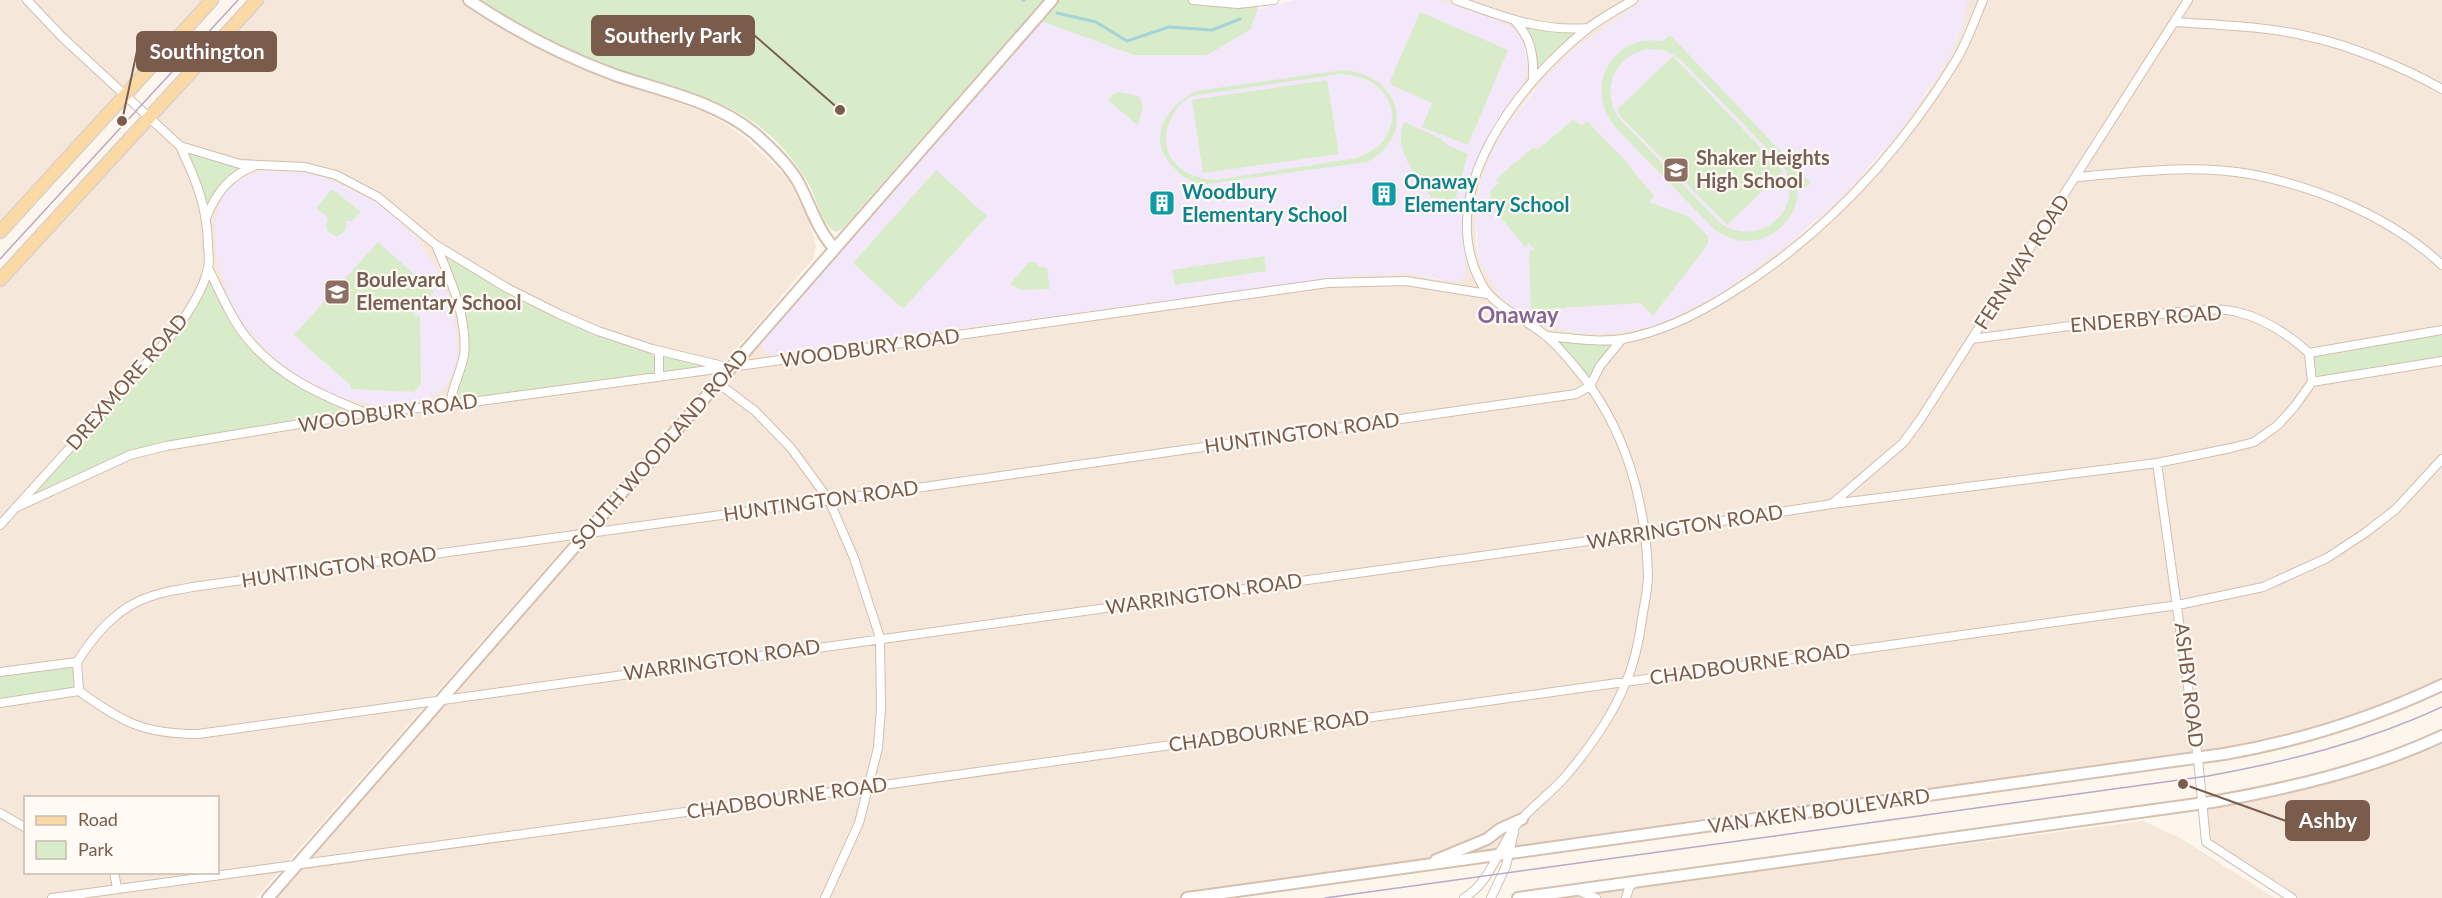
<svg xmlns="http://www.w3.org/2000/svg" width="2442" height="898" font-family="Lato,sans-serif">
	<rect width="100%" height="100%" fill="#fdf6ec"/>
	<path fill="#f5e8da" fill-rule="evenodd" d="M0,0H205L0,224Z
		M263,0H462L517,36L566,61L701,111L727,125L748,140L788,179L808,219L816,245L813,259L695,398L256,898H0V287ZM26,798H218V872H26Z
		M1051,0H1061L767,335L763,340L765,352L770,355L1354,275L1412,274L1438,280L1466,273L1462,219L1472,171L1480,151L1504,109L1528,58L1523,40L1505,23L1438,0H1643L1573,50L1533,91L1506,127L1496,144L1481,180L1477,196L1475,215L1476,245L1479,260L1497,291L1506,302L1531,320L1569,331L1589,334L1629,331L1669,320L1721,293L1809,228L1874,163L1927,93L1958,39L1967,0H2442V685L2271,745L1187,898H268Z
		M2442,736V898H2292L2206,842L2202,804L2272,792Z
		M2143,821L2180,838L2275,898H1555Z"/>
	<path fill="#f3e8fa" d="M1061,0L1223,12L1259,9L1295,0H1438L1505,23L1512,27L1523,40L1528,66L1523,84L1494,123L1472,171L1462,219L1466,273L1464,278L1455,282L1412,274L1354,275L770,355L765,352L762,345L767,335Z
		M1643,0H1967L1963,26L1949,58L1902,128L1861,176L1824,213L1788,244L1721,293L1669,320L1651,327L1612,333L1589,334L1549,327L1531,320L1506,302L1497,291L1479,260L1475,215L1481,180L1496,144L1506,127L1544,79L1573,50Z
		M265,171L300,172L332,180L380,204L417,238L443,280L454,314L458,358L454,371L443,389L428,399L409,405H376L344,399L313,386L296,376L280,365L245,326L230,301L216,257L215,220L222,196L232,184L248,175Z"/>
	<path fill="#d8ecc9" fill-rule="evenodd" d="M482,0H1043L842,229L836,232C820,224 817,196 807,181C792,156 770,131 744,116C706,93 661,86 620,71C571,53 524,29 482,0Z
		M1052,0H1260L1251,29L1207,55H1134L1036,19Z
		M1420,12L1508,50L1468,145L1422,127L1432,103L1393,86L1390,81Z
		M1515,21L1588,28L1533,79L1534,60Z
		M1670,35L1811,183L1805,188L1798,182C1802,228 1753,258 1715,230L1617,129C1582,90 1610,33 1663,41ZM1649,49L1667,51L1681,60L1781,163C1809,206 1762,251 1720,223L1618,117C1600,88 1616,54 1649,49Z
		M1673,56L1783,171L1727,225L1621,117L1617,110Z
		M1344,70C1401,75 1417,136 1367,162L1206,184C1192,183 1183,178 1174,168C1145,140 1166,105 1197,91ZM1340,74C1404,76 1410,145 1352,159L1215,180C1179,178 1154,152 1172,116C1178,105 1185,98 1197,95Z
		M1327,80L1339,154L1203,173L1192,100Z
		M1119,92L1139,96L1143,106L1138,126L1108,100L1113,94Z
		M1573,120L1582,125L1587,121L1621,156L1654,196L1649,202L1688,216L1708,236V244L1653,316L1641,303L1531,310L1529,251L1535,250L1529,243L1525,247L1494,209L1497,206L1490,197L1491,190L1499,183L1496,179L1534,147L1537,150Z
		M1404,122L1440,138L1447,145L1468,154L1455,200L1431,197C1416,175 1392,149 1404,122Z
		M180,146L257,165L235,175L207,218Z
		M936,170L987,216L903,309L853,263Z
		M332,189L361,212L352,221H346V230L337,237L327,231L326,224L328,218L316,208Z
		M378,242L434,292L413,315L420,316L421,384L414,392L351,389L350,385L294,335Z
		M436,245L507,288L598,331L731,367L450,405L462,364L461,316Z
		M1264,256L1266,271L1175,285L1172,270Z
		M1029,262H1036L1038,266L1047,268L1050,289L1022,290L1010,284Z
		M208,268L236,321L278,368L366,413L130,455L15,508L182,323Z
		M2442,330V361L2312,382L2309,353Z
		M1546,336L1622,339L1590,386Z
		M77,662L79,691L0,703V672Z"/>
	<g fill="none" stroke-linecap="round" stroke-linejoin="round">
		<path stroke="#a5d3da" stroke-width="3" d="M1023,0H1024
			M1057,13L1096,22L1127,41L1169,27L1212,30L1240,19"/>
		<defs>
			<path id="street" d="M27,0L62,37L180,146L240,164L305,167L336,175L378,197L436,245L507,288L559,314L598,331L652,349L723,366
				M1193,0L1238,4L1274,0
				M1456,0C1501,16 1539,32 1588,28
				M1515,21C1531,38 1534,55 1533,79
				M2174,22C2219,25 2266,26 2311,37C2352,46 2405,68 2442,89
				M2077,177C2133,172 2194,164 2250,174C2318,187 2391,217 2442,265
				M207,216C217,191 230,176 254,166
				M436,245C450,278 468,318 464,355C461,372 452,387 450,405
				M208,268C220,291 230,317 246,337C278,377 321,395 366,413
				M1546,336C1571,338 1599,343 1623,339C1663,332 1698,314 1731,293C1824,235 1898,155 1955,62C1967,43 1974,21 1983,0
				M1972,339L2176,312C2196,311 2218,307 2237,312C2263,318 2289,335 2309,353
				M2309,353L2442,330
				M659,376V351
				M2312,382L2442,361
				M718,383L755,411L791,448L829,500L854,558L880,638L881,708L878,748L859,823L825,898
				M1590,386L1600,366L1622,339
				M2157,463L2198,759L2206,842L2292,898
				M1833,503L1903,443L1920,420L2188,0
				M15,508L130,455L166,446L366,413L450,405L731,367L1328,283L1406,281L1487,294
				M0,525L170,337C184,320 204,290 208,268C210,260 208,251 208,244C207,206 196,180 180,146
				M77,662L79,691C122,722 143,734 198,734L1632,535L1832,504L2157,463L2231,448L2254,442L2278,425L2295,406L2312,382L2309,353
				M77,662C95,634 118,606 152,596C165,591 179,590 192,587L839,499L1576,394L1590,386
				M0,672L77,662
				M0,703L79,691
				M0,813L26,828
				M114,872L117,888
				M1577,890L1596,898
				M52,898L855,789L2178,605L2263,587L2327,558L2365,533L2396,509L2442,459
				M1464,898C1490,882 1497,852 1514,828C1528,809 1549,795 1564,778C1589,749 1612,717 1626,682C1635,662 1639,640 1642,619C1644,605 1648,589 1648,575C1646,501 1625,426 1576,368C1567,357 1557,345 1546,336C1524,317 1493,308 1480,281C1434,190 1519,83 1587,29C1601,18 1618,9 1633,0
				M1491,898L1506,866L1514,832
				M1626,898L1629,888L1634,882"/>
			<path id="secondary" d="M469,0C515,31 563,56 615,75C662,91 715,101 754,133C770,147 786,162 797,180C810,203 816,228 834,248
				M1436,860L1487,839L1500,829L1522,819
				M268,898L1052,0
				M1187,898L2224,754C2300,741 2372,718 2442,685
				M1518,898L2212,802C2291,788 2369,770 2442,736"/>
			<path id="primary" d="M0,232L212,0
				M0,280L257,0"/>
		</defs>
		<use href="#street" stroke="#d1beb0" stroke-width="10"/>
		<use href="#secondary" stroke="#d6c0b0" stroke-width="14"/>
		<use href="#primary" stroke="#dad1cd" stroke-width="15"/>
		<use href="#street" stroke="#fff" stroke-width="8"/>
		<use href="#secondary" stroke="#fff" stroke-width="10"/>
		<use href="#primary" stroke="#fbd9a5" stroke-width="12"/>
		<path stroke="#b9a8c9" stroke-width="1.5" d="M0,259L238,0
			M1325,898L2208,776C2289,761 2367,742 2442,707"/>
	</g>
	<defs>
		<symbol id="school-square" viewBox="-11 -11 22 22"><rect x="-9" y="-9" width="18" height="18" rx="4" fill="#8d6e63" stroke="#fffaf3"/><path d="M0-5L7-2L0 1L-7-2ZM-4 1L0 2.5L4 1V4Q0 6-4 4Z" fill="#fff"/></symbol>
		<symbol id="building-square" viewBox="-11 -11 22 22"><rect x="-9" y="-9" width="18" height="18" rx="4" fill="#0f9aa8" stroke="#fffaf3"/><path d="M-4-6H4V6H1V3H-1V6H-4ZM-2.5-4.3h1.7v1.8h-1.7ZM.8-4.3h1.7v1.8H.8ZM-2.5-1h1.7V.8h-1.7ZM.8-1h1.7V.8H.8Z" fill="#fff"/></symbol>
	</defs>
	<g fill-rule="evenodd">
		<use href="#school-square" x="1661" y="155" width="30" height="30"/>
		<use href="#building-square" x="1369" y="179" width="30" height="30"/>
		<use href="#building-square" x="1147" y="188" width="30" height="30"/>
		<use href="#school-square" x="322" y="277" width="30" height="30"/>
	</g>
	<g text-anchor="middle" stroke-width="4.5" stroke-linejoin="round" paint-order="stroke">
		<g font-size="20" font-weight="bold" fill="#785e54" stroke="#fffaf3" text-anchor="start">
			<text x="1696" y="165">Shaker Heights<tspan x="1696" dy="23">High School</tspan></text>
			<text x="356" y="287">Boulevard<tspan x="356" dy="23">Elementary School</tspan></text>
		</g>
		<g font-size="20" font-weight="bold" fill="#0d838f" stroke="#fffaf3" text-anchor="start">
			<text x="1404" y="189">Onaway<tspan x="1404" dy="23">Elementary School</tspan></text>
			<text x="1182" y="199">Woodbury<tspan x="1182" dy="23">Elementary School</tspan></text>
		</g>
		<g font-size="20" fill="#7a5c4d" stroke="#fffaf3">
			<text transform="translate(2022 262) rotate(-57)" y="7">FERNWAY ROAD</text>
			<text transform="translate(2146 319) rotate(-5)" y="7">ENDERBY ROAD</text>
			<text transform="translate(870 348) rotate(-8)" y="7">WOODBURY ROAD</text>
			<text transform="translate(127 382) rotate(-49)" y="7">DREXMORE ROAD</text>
			<text transform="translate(388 413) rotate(-8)" y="7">WOODBURY ROAD</text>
			<text transform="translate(1302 433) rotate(-8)" y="7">HUNTINGTON ROAD</text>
			<text transform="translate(660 449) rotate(-49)" y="7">SOUTH WOODLAND ROAD</text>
			<text transform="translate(821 501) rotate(-8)" y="7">HUNTINGTON ROAD</text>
			<text transform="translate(1685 527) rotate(-9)" y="7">WARRINGTON ROAD</text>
			<text transform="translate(339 567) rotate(-8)" y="7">HUNTINGTON ROAD</text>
			<text transform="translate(1204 594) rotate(-8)" y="7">WARRINGTON ROAD</text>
			<text transform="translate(722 660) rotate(-8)" y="7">WARRINGTON ROAD</text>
			<text transform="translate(1750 664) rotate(-8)" y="7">CHADBOURNE ROAD</text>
			<text transform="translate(2189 685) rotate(83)" y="7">ASHBY ROAD</text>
			<text transform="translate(1269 731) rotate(-8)" y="7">CHADBOURNE ROAD</text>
			<text transform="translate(787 798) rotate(-8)" y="7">CHADBOURNE ROAD</text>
			<text transform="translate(1819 811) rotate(-8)" y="7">VAN AKEN BOULEVARD</text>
		</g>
		<g font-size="22" font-weight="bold" fill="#846695" stroke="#fffaf3">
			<text x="1518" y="323">Onaway</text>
		</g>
	</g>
	<path fill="none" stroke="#7a5c4d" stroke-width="2" d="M840 110L754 35M122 121L137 51M2183 784L2286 821"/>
	<g fill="#7a5c4d" stroke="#fffaf3" stroke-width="2">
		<circle cx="840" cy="110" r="6"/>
		<circle cx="122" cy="121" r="6"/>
		<circle cx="2183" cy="784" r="6"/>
	</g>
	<g fill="#7a5c4d" stroke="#7a5c4d" stroke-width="2">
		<rect x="592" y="16" width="162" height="39" rx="6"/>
		<rect x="137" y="32" width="139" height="39" rx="6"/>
		<rect x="2286" y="801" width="83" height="39" rx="6"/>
	</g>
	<g font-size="21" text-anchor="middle" font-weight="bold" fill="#fff">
		<text x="673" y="43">Southerly Park</text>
		<text x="207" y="59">Southington</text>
		<text x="2328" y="828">Ashby</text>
	</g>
	<rect x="24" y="796" width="195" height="78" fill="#fffaf3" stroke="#cabbb1" stroke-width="1.5"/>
	<rect x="36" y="816" width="30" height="9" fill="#fbd9a5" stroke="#cabbb1" stroke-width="1.5"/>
	<text x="78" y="826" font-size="18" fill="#7a5c4d">Road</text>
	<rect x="36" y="841" width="30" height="18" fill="#d8ecc9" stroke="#cabbb1" stroke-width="1.5"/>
	<text x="78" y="856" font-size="18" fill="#7a5c4d">Park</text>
</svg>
